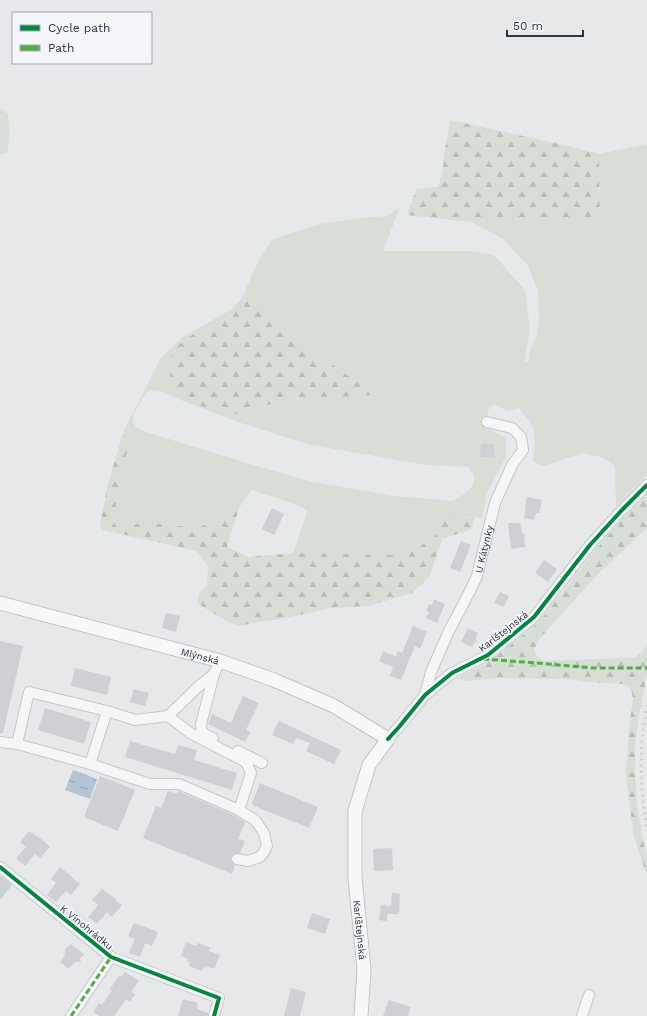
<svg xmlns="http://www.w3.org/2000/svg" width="647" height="1016" font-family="'Work Sans',sans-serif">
	<defs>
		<pattern id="forest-firs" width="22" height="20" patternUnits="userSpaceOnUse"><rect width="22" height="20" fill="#d6ded6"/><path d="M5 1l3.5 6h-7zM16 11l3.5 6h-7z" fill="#b8bfb9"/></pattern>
		<pattern id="water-ripples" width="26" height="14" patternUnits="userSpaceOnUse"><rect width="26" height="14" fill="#b4c4d5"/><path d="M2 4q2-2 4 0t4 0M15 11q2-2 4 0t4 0" fill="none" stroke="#93a0af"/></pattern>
	</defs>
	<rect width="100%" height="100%" fill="#e6e8ea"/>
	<path fill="#d6ded6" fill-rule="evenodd" d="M0,108L8,114L10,134L7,153L0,154Z
		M647,144V475L616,506L615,466L601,457L582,453L544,466L533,462L535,445L533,426L519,408L508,411L495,404L488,410L487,428L506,438V457L487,493L482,518L447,516L432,540L401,555L293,553L308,510L286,501L251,490L239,508L219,520L195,528L164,524H136L117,527L114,523L116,503L125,458L133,439L122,436L127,424L161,358L183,337L232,309L242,298L256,266L266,249L272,240L291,233L321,224L361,218L387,216L400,207L383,251H468L494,255L525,290L530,330L524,364L529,361L530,351L537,335L539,318L538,291L528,266L503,239L472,222L533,219H600L599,154ZM248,294L312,350L375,395L285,400L228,416L173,349L194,334L233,315ZM151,390L164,392L178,399L241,423L307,444L391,459L428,465L469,467C470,470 473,473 474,476C476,488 461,497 452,501L394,496L308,481L227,457L143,431L136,427L133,422V415L146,392Z"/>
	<path fill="url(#forest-firs)" d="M450,120L568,146L599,154L600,219H533L472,222L407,215L414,195L417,189L438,187L443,171V161Z
		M248,294L312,350L375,395L285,400L228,416L183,399L170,377L173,349L194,334L233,315Z
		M122,436L133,438L125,458L116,503L114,523L117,527L136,524H164L196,528L219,520L239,508L227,547L249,557L293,553L401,555L432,540L447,516L474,518L472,529L442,539L430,576L412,593L368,606L332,608L280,619L258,622L240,626L228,622L197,603L199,593L207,586L208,566L197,551L103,530L100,525L107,488Z
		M647,495V528L599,573L539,639L534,650L538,658L545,661L622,658L636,657L645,648L647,644V676L640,709L635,744V775L637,805L642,835L647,857V875L638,850L633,830L627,784L626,773L629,730L633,697L630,688L624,684L586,682L568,679L498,678L465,681L456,679L492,660L539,622L596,549L626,515Z"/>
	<path fill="url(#water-ripples)" d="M73,770L97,779L90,799L65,790Z"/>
	<path fill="#ced0d3" d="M481,444H494V457H480Z
		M527,497L542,500L539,513H536L534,520L524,518L526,506H525Z
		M272,508L284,514L274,535L262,529Z
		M508,523H520L522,534H524L525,547L511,549Z
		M461,541L471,545L460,572L450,568Z
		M544,560L557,569L548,582L535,573Z
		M500,592L509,596L504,607L494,603Z
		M434,599L445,604L437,623L426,618L429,612L426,611L429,604L432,605Z
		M166,613L180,616L176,632L162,628Z
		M413,626L427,632L420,649L415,646L401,680L390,676L393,667L379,661L383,651L396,657L398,651L402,653Z
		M468,628L478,633L476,638L477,641L474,642L472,647L461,642Z
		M0,641L23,646L3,733H0Z
		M75,668L111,677L107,695L71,686Z
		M134,689L149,693L145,706L130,702Z
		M243,696L259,703L246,730L250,732L245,742L208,724L212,714L231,723Z
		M45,708L91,722L84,744L38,730Z
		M279,721L341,750L334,764L306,751L310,743L296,738L293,744L272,735Z
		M130,741L175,754L178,745L197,750L194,760L237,773L232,790L125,757Z
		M100,776L135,790L118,831L84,817Z
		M260,783L318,807L309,828L254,806L252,803Z
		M168,791L177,794L178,791L236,816L245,822L238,839L245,841L240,853H234L231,857V862L235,865L232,874L143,838L156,806L161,808Z
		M29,831L41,839L50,847L40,858L35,854L25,866L16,858L26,847L20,842Z
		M392,848L393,870L374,871L373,849Z
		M60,867L80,884L71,895L66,891L56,902L47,895L56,883L51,879Z
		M0,876L12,885L0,900Z
		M102,889L117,900L116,901L122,905L112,917L107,912L97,924L88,917L98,905L92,900Z
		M392,893L400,894L399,914H387V921L379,920L381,905L391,906Z
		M312,913L330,919L325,934L307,928Z
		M134,923L158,932L152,946L145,943L140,957L129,953L135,939L128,936Z
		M186,942L196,946L198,943L211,948L209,951L220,955L214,969L207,966L206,968L203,967L202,971L189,966L190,962L187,961L188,959L181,956Z
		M71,944L84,954L80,959L81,962H74L69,969L60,962L65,955L64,954L65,952V949Z
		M125,972L139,981L131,992L135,994L130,1002L126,999L114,1016H99L93,1012L99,1003L102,1005L112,990L110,989L119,975L122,977Z
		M291,988L306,992L300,1016H284Z
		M183,999L198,1003L197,1009L208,1013V1016H178Z
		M389,1000L411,1007L408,1016H383Z"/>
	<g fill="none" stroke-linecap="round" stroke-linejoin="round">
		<defs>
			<g id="minor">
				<path id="s1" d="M425,695L431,672L449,631L470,591L477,576L495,503L512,465L523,450L521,437L512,428L487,422"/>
				<path d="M168,716L190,733L246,762L251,773L239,810"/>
				<path d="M213,738C205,735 201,734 201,724L214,674"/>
				<path d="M388,739L399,727L425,695L452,673L488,655L534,617L590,545L621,511L647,485"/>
				<path d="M0,742L17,744L90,764L150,784H179L239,810L255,820L264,833L267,846L264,852L260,857L248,861L237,859"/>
				<path d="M17,744L29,692L107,711L135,720L168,716L199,686L214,674L220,661"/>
				<path d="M238,751L262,763"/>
				<path d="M90,764L107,711"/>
				<path d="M0,867L111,957L219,998L214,1016"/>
				<path d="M71,1016L111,957"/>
				<path d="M582,1016L589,995"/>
			</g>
			<g id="major">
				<path id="s2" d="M0,603L220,661L274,680L334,706L388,739L369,765L355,811V878L364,969L361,1016"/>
			</g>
		</defs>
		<use href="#minor" stroke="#c4c6c8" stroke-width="12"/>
		<use href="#major" stroke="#c2c5c8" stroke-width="15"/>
		<use href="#minor" stroke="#f5f6f7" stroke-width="10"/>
		<use href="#major" stroke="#f8f8f8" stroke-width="13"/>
		<path stroke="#cecfd2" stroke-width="3" stroke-dasharray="2 4" stroke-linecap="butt" d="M647,705C639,748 640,787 647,830"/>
		<path stroke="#54ac47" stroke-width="3" stroke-dasharray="6 3" stroke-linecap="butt" d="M483,659L537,663L592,668H647
			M71,1016L111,957"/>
		<defs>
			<path id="cycleway" d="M388,739L399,727L425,695L452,673L488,655L534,617L590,545L621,511L647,485
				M0,867L111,957L219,998L214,1016"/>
		</defs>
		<use href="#cycleway" stroke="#f4f6f9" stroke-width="6"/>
		<use href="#cycleway" stroke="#00873e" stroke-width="4"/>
	</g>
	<g text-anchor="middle" stroke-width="3.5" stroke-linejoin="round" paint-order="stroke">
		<g font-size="10" fill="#2b3445" stroke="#f4f6f9">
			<text dy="4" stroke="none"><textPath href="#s1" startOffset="158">U Kátynky</textPath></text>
			<text transform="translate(503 631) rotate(-38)" y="4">Karlštejnská</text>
			<text dy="4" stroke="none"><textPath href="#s2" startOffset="207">Mlýnská</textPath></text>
			<text transform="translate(87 927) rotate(39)" y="4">K Vinohrádku</text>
			<text dy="4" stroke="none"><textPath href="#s2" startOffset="613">Karlštejnská</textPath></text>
		</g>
	</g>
	<rect x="12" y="12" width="140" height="52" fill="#f4f6f9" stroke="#a4a8b1"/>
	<rect x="20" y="25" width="20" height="6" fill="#00873e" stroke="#a4a8b1"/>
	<text x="48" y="32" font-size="12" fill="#2b3445">Cycle path</text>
	<rect x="20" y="45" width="20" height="6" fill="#54ac47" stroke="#a4a8b1"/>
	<text x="48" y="52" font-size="12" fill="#2b3445">Path</text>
	<path d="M507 30v6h76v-6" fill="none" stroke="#2b3445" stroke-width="2"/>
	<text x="513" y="30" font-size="12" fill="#2b3445" stroke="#f4f6f9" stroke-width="3" paint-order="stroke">50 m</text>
</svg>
